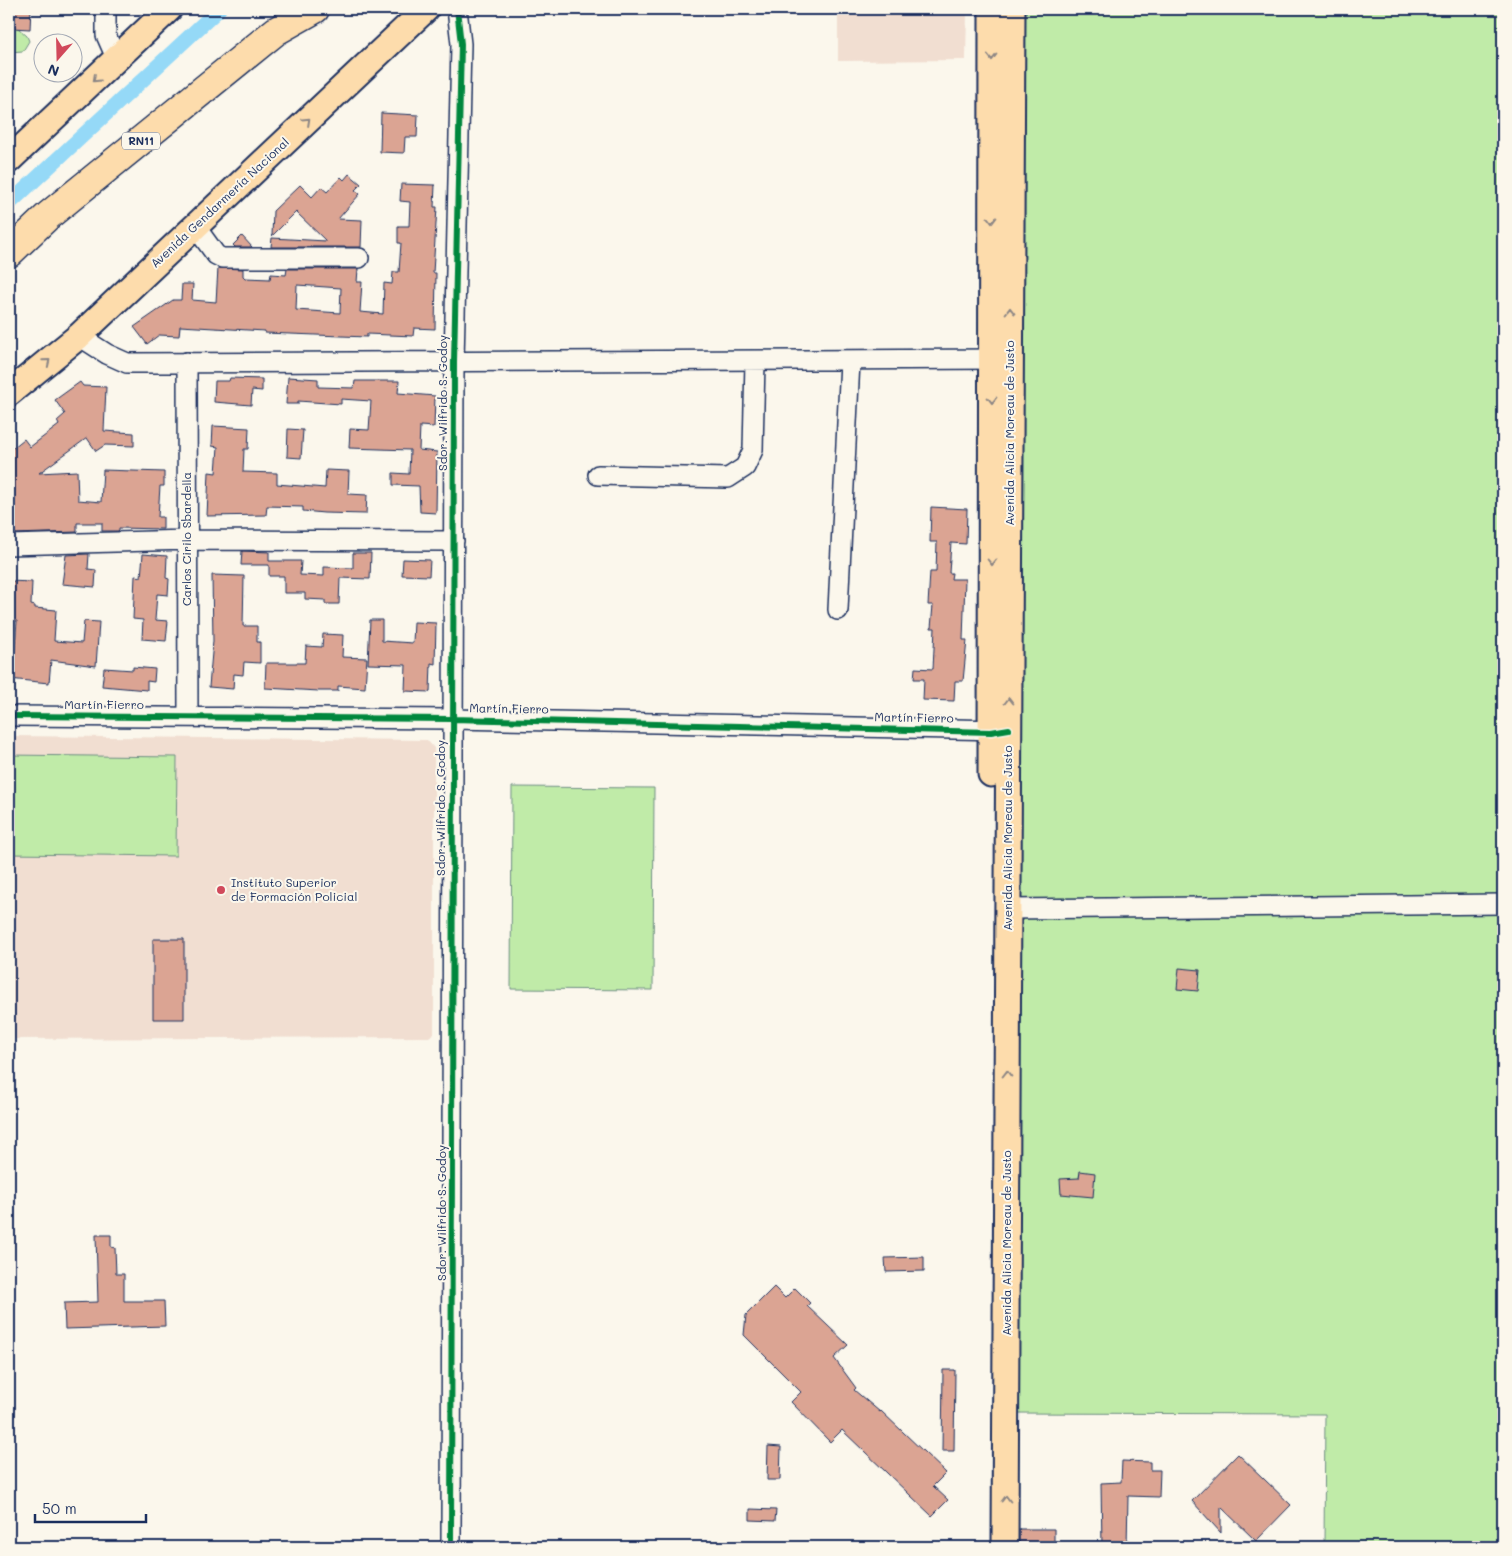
<svg xmlns="http://www.w3.org/2000/svg" width="1512" height="1556" font-family="Mali,sans-serif">
	<rect width="100%" height="100%" fill="#fbf7ec"/>
	<filter id="ink" filterUnits="userSpaceOnUse"><feTurbulence type="fractalNoise" baseFrequency=".02" numOctaves="2"/><feDisplacementMap in="SourceGraphic" scale="10" xChannelSelector="R" yChannelSelector="G"/><feConvolveMatrix kernelMatrix="1 2 1 2 8 2 1 2 1" color-interpolation-filters="sRGB"/></filter>
	<g filter="url(#ink)">
		<path fill="#f1ded1" d="M838,9H967L966,60L838,61Z
			M9,736L427,740L434,748V1033L429,1037L9,1039Z"/>
		<path fill="#c0eba8" stroke="#6e8d83" d="M1010,9H1503V1547H1324L1325,1414L1008,1413Z
			M9,20L27,36L29,41L23,51L9,52Z
			M9,755L177,757L176,856L9,854Z
			M512,787L654,788L653,990L511,989Z"/>
		<g fill="none" stroke-linecap="round" stroke-linejoin="round">
			<path stroke="#95d9f7" stroke-width="15" d="M9,204L219,9"/>
		</g>
		<path fill="#dba493" stroke="#1b2f5e" fill-rule="evenodd" d="M12,9H31L30,29L12,28Z
			M381,113L418,115L417,137H405L404,153L380,152Z
			M349,174L361,184L355,190L360,194L338,219L362,220L361,247H271L272,238L326,241L296,212L272,236L273,211L300,185L312,197L321,187L327,192L341,177L344,180Z
			M401,184L435,185L434,207H437L433,273H436L435,329L414,328L413,336L367,334V337L265,333V331L180,326L179,336L159,335L147,344L134,327L173,300H181L182,284H193L192,300L216,302L218,268L243,269V276L245,278L270,279L271,274L286,275L287,269H358L357,282H362L360,312L383,314L384,283L392,284L393,272H399L401,243H398V226H409L410,202L400,201ZM297,285L341,288L340,313L296,310Z
			M242,236L252,247H235L233,245Z
			M288,377L318,379V387L354,388L355,381H399L398,393L435,396L434,427L420,426L419,450L437,452L436,513L420,512L419,486L393,485V473L409,474L410,450L349,448L350,429L369,430L371,401L341,399V404L298,401V404H286Z
			M230,378L262,379V391L252,390L251,405L214,402L215,381H229Z
			M80,382L83,386L106,387L104,431L134,433V446L105,445L96,451L87,438L39,473L77,471L78,500L101,502L103,470L164,472V486H160L158,517H163V529L119,528V531H102V523H77V532L13,534L9,522V451L24,439L30,447L59,425L57,421L65,414L55,400Z
			M213,426L249,428L248,449H244L243,472L277,473V484L325,488L326,470L349,471L348,494L367,495L366,514L324,513L303,511V507L267,506L266,515L207,516L209,472L216,473L218,447L212,446Z
			M288,429L303,430L301,458L287,457Z
			M931,507L967,509L966,544L951,543L949,573H952L951,579H965L963,640H967L963,681H955L954,701L923,700L924,679H914L915,668L933,669L935,628H931L933,605H928L930,572H936L937,542H930Z
			M242,551L269,552V561H301L300,575L324,576V567L353,568V553H371L370,579L340,578L339,604H325V600L305,599V593H284V576H269V565H241Z
			M89,554L88,569L96,570L95,587L62,584L66,555Z
			M143,554L167,556L166,578L169,579L168,595L157,594L155,620L168,621L166,641L142,639L143,620L133,619L135,576L141,577Z
			M403,559L430,560L429,576L402,575Z
			M212,575L244,576L243,626H257V642H260V663L244,662L243,675L234,674L233,689L209,687L213,641Z
			M9,581L32,582L31,605L35,606V608L56,610L54,641L82,643L84,621L99,622L96,666L51,660L49,683L9,679V658L14,659L17,621H9Z
			M370,620H382V641L413,643L414,622L436,623L435,664L431,663L430,692L405,691L406,665L368,664Z
			M323,634L343,635L342,657L367,658L365,688L338,686V691H319L265,688L266,663H305L306,646L322,647Z
			M133,667L155,669L154,682L147,681V690L102,686L104,668L133,670Z
			M153,939H184V1019H153Z
			M1179,968L1200,970L1198,991L1177,989Z
			M1080,1171L1095,1173L1093,1197L1061,1194L1060,1179L1079,1178Z
			M96,1235H111V1247L115,1248L116,1274H124V1301H164L165,1326L65,1329L64,1303L98,1302Z
			M924,1257V1271L886,1272L885,1258Z
			M774,1287L785,1298L795,1288L810,1303L807,1306L848,1345L834,1358L856,1388L854,1390L880,1412L881,1411L946,1473L933,1486L948,1500L932,1516L842,1430L830,1442L791,1402L801,1392L744,1335L746,1315Z
			M943,1370H955L954,1451H942Z
			M768,1446L781,1447L780,1480H767Z
			M1238,1454L1291,1505L1256,1541L1221,1507V1533L1192,1501Z
			M1122,1461L1150,1462V1470H1160L1159,1497L1128,1496L1127,1547H1102L1101,1483L1121,1482Z
			M750,1509L776,1510L775,1521L750,1520Z
			M1019,1529H1054V1547H1019Z"/>
		<g fill="none" stroke-linecap="round" stroke-linejoin="round">
			<defs>
				<path id="minor" d="M106,9V35L117,60
					M195,226L216,255L222,258H359
					M79,336L107,354L127,363L1003,359
					M187,362L188,716
					M598,475L728,478L745,467L753,450L755,361
					M9,545L187,540L454,541
					M838,610L850,361
					M9,716L452,719L1002,730
					M1008,909L1503,904
					M451,1547L454,362L461,44L457,9"/>
				<path id="major" d="M9,160L169,9
					M9,393L79,336L426,9
					M991,774L992,9
					M1005,1547L1012,9"/>
				<path id="highway" d="M9,253L49,215L276,31L315,9"/>
			</defs>
			<use href="#minor" stroke="#1b2f5e" stroke-width="22"/>
			<use href="#major" stroke="#1b2f5e" stroke-width="29"/>
			<use href="#highway" stroke="#1b2f5e" stroke-width="31"/>
			<use href="#minor" stroke="#fbf7ec" stroke-width="19"/>
			<use href="#major" stroke="#fddcac" stroke-width="25"/>
			<use href="#highway" stroke="#fddcac" stroke-width="28"/>
			<defs>
				<path id="cycleway" d="M9,716L452,719L991,732L1009,729
					M451,1547L454,362L461,44L457,9"/>
			</defs>
			<use href="#cycleway" stroke="#fbf7ec" stroke-width="9"/>
			<use href="#cycleway" stroke="#00873e" stroke-width="6"/>
		</g>
		<defs><path id="oneway-chevron" d="M-2-3.5L2.5 0L-2 3.5" fill="none" stroke-width="1.6" stroke-linecap="round" stroke-linejoin="round" transform="scale(1.25)"/></defs>
		<g stroke="#8c8685">
			<use href="#oneway-chevron" transform="translate(992 57) rotate(90)"/>
			<use href="#oneway-chevron" transform="translate(96 79) rotate(137)"/>
			<use href="#oneway-chevron" transform="translate(307 121) rotate(-43)"/>
			<use href="#oneway-chevron" transform="translate(992 220) rotate(90)"/>
			<use href="#oneway-chevron" transform="translate(1010 311) rotate(-90)"/>
			<use href="#oneway-chevron" transform="translate(47 362) rotate(-39)"/>
			<use href="#oneway-chevron" transform="translate(992 400) rotate(90)"/>
			<use href="#oneway-chevron" transform="translate(992 562) rotate(90)"/>
			<use href="#oneway-chevron" transform="translate(1009 701) rotate(-90)"/>
			<use href="#oneway-chevron" transform="translate(1007 1074) rotate(-90)"/>
			<use href="#oneway-chevron" transform="translate(1006 1499) rotate(-90)"/>
		</g>
	</g>
	<circle fill="#d1495b" stroke="#fbf7ec" stroke-width="2" cx="221" cy="890" r="5"/>
	<g text-anchor="middle" stroke-width="4" stroke-linejoin="round" paint-order="stroke">
		<rect fill="#fbf7ec" stroke="#5e6b89" stroke-width="1" x="122" y="132.5" width="38" height="17" rx="4"/>
		<g font-size="11" font-weight="bold" fill="#1b2f5e">
			<text x="141" y="145">RN11</text>
		</g>
		<g font-size="12" fill="#1b2f5e" stroke="#fbf7ec">
			<text transform="translate(220 203) rotate(-43)" y="4">Avenida Gendarmería Nacional</text>
			<text transform="translate(443 403) rotate(-90)" y="4">Sdor. Wilfrido S. Godoy</text>
			<text transform="translate(1010 433) rotate(-90)" y="4">Avenida Alicia Moreau de Justo</text>
			<text transform="translate(187 539) rotate(-90)" y="4">Carlos Cirilo Sbardella</text>
			<text x="104" y="709">Martín Fierro</text>
			<text transform="translate(509 709) rotate(1)" y="4">Martín Fierro</text>
			<text transform="translate(914 718) rotate(1)" y="4">Martín Fierro</text>
			<text transform="translate(441 808) rotate(-90)" y="4">Sdor. Wilfrido S. Godoy</text>
			<text transform="translate(1008 838) rotate(-90)" y="4">Avenida Alicia Moreau de Justo</text>
			<text transform="translate(442 1213) rotate(-90)" y="4">Sdor. Wilfrido S. Godoy</text>
			<text transform="translate(1007 1243) rotate(-90)" y="4">Avenida Alicia Moreau de Justo</text>
		</g>
		<g font-size="12" fill="#1b2f5e" stroke="#fbf7ec" text-anchor="start">
			<text x="231" y="887">Instituto Superior<tspan x="231" dy="14">de Formación Policial</tspan></text>
		</g>
	</g>
	<rect width="1512" height="1556" fill="none" stroke="#fbf7ec" stroke-width="30"/>
	<rect x="15" y="15" width="1482" height="1526" fill="none" stroke="#1b2f5e" stroke-width="2" filter="url(#ink)"/>
	<g transform="translate(58 58) rotate(200)"><circle r="24" fill="#fbf7ec" stroke="#a1a7b3"/>
	<path d="M0-4L9 19L0 12L-9 19Z" fill="#d1495b"/>
	<text y="-8" font-size="14" font-weight="bold" text-anchor="middle" fill="#1b2f5e">N</text>
	</g>
	<path d="M35 1514v8h111v-8" fill="none" stroke="#1b2f5e" stroke-width="2.5"/>
	<text x="42" y="1514" font-size="15" fill="#1b2f5e" stroke="#fbf7ec" stroke-width="4" paint-order="stroke">50 m</text>
</svg>
